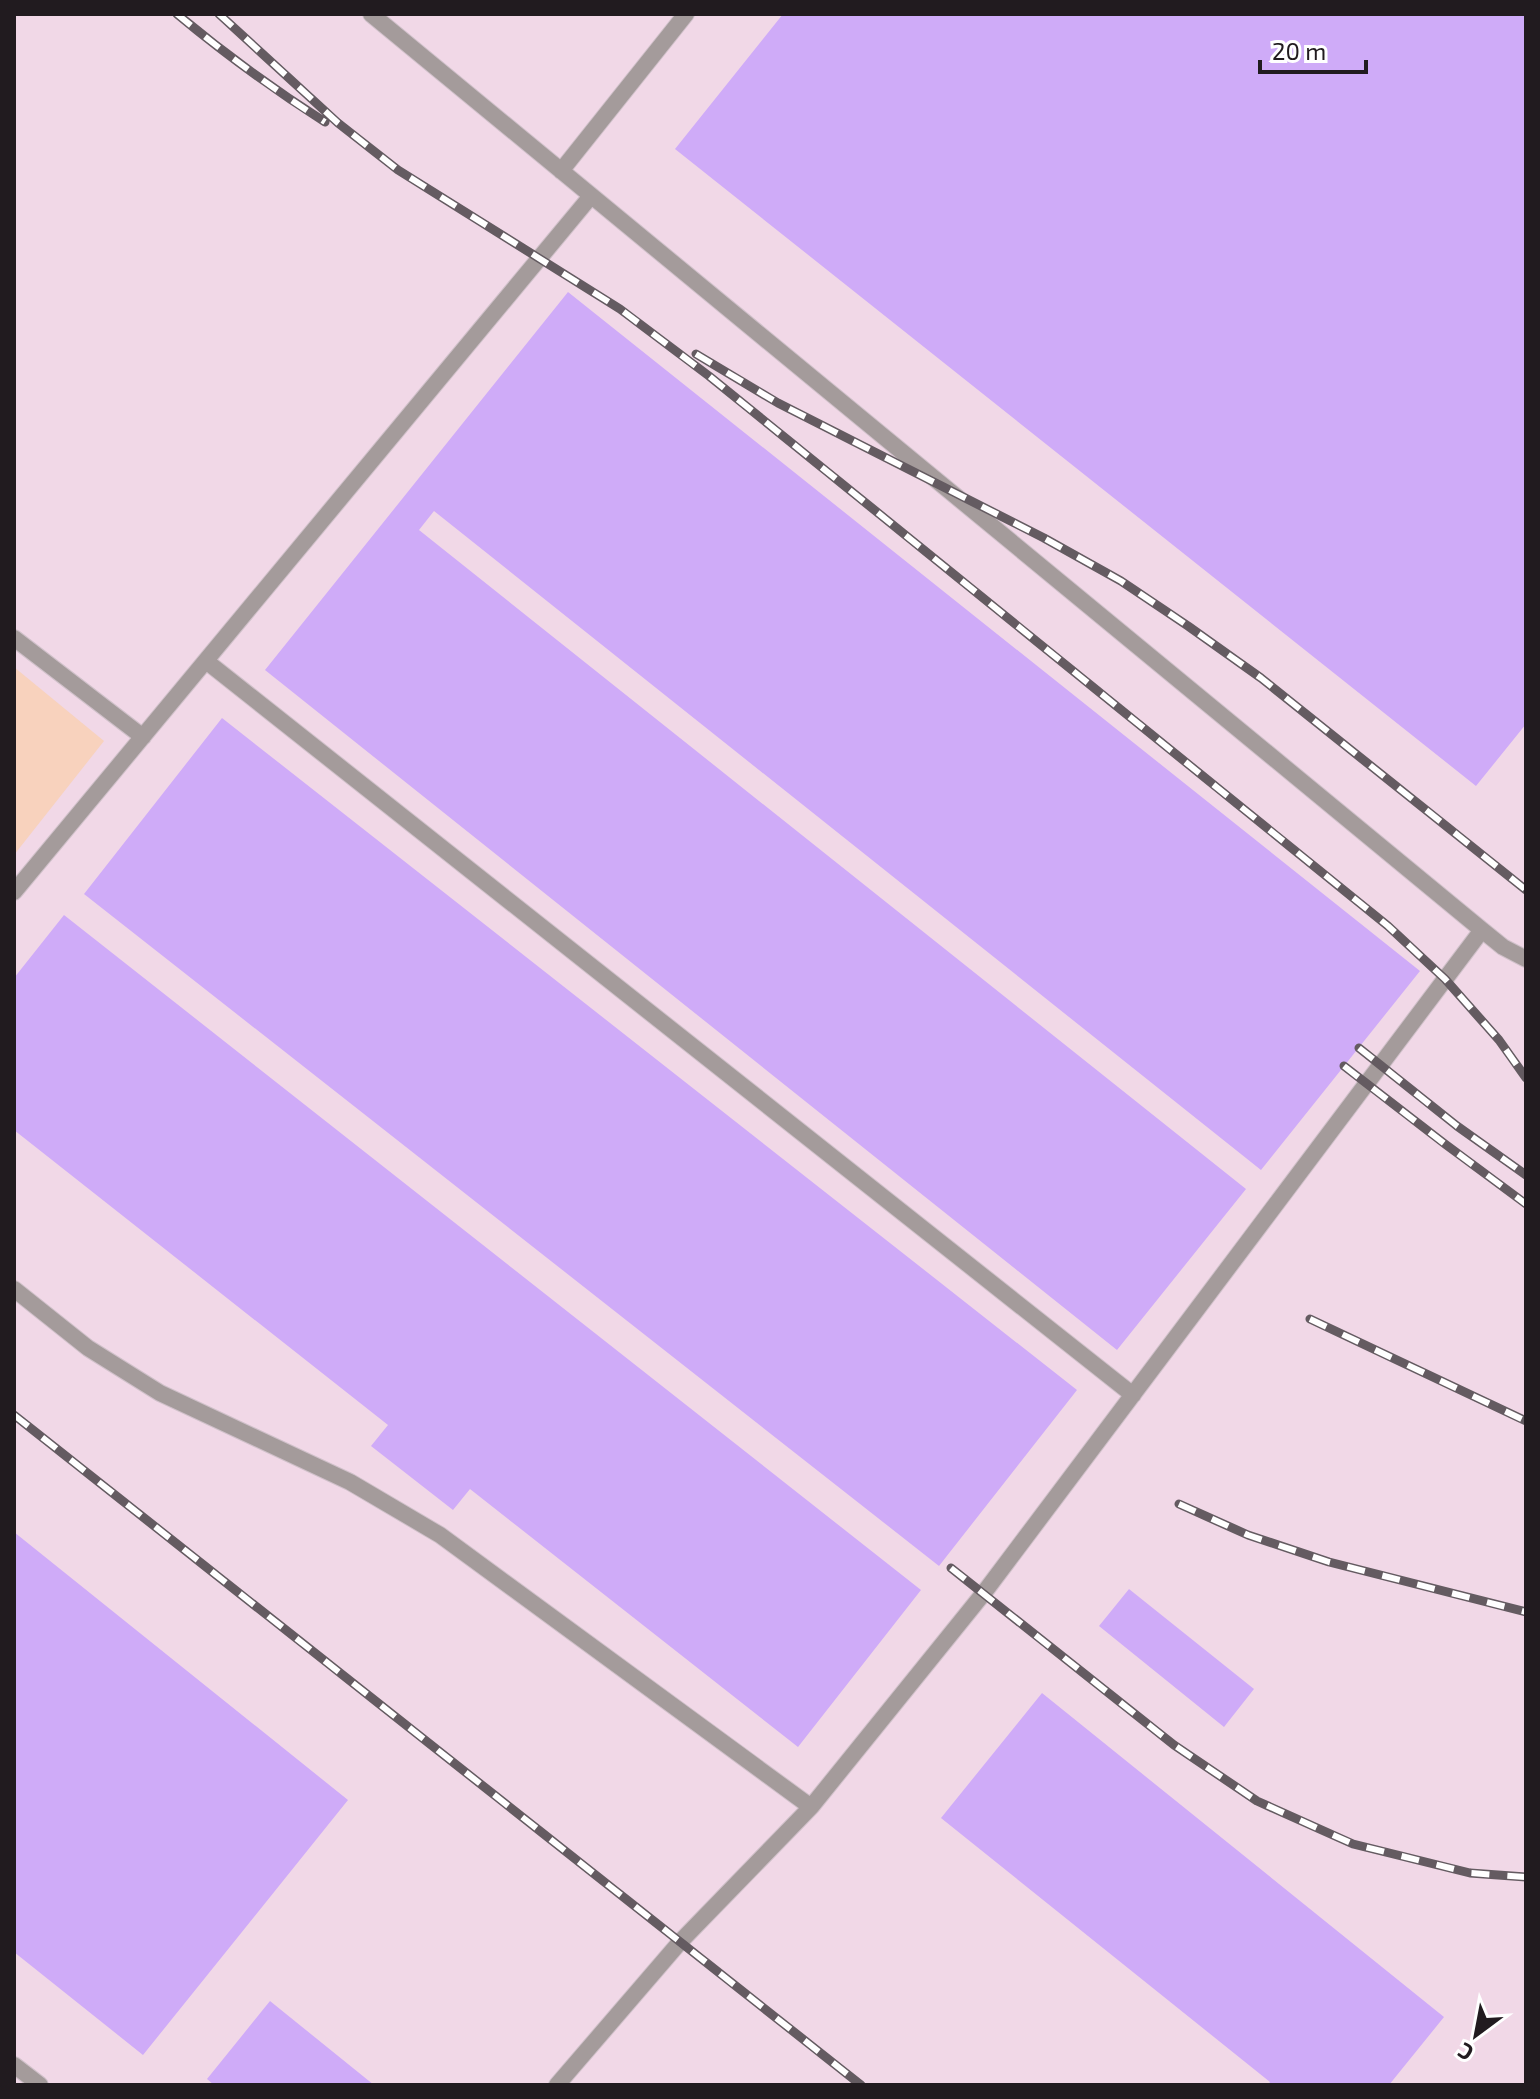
<svg xmlns="http://www.w3.org/2000/svg" width="1540" height="2099" font-family="'Exo 2',sans-serif">
	<rect width="100%" height="100%" fill="#f7e6f0"/>
	<path fill="#f1d8e7" d="M14,14H1526V2085H14Z"/>
	<path fill="#f8d2bd" d="M14,667L104,741L14,855Z"/>
	<path fill="#cfabf8" d="M783,14H1526V724L1476,786L675,149Z
		M568,292L1420,971L1261,1170L434,511L419,530L1246,1189L1117,1350L265,670Z
		M222,718L1077,1390L939,1566L84,894Z
		M64,915L921,1590L798,1747L470,1489L453,1510L371,1446L388,1425L14,1130V978Z
		M14,1532L348,1800L143,2055L14,1952Z
		M1129,1589L1254,1689L1224,1727L1099,1626Z
		M1042,1693L1444,2017L1389,2085H1268L1270,2082L941,1818Z
		M270,2001L374,2085H214L207,2079Z"/>
	<g fill="none" stroke-linecap="round" stroke-linejoin="round">
		<defs>
			<path id="service" d="M371,14L1482,930L1503,947L1526,959
				M561,171L686,14
				M14,638L143,737
				M206,661L1133,1395
				M14,892L591,196
				M14,1289L88,1348L160,1393L350,1482L440,1535L811,1807
				M14,2065L40,2085
				M557,2085L680,1942L811,1807L983,1594L1482,930"/>
		</defs>
		<use href="#service" stroke="#d0c1ca" stroke-width="18"/>
		<use href="#service" stroke="#a49b9b" stroke-width="16"/>
		<defs>
			<path id="rail" d="M177,14C224,53 273,89 325,122
				M219,14L338,123L398,170L620,309L709,376L1388,926L1445,979L1499,1040L1526,1078
				M696,354L778,403L1044,538L1121,581L1188,626L1261,678L1526,890
				M1359,1048L1457,1126L1526,1175
				M1344,1066L1445,1144L1526,1204
				M1310,1319L1526,1421
				M14,1415L861,2085
				M1179,1504L1248,1535L1329,1562L1526,1612
				M951,1568L1174,1745L1257,1801L1353,1844L1470,1873L1526,1877"/>
		</defs>
		<use href="#rail" stroke="#645b61" stroke-width="9"/>
		<use href="#rail" stroke="#fff" stroke-width="6" stroke-dasharray="18" stroke-linecap="butt"/>
	</g>
	<rect width="1540" height="2099" fill="none" stroke="#211b1f" stroke-width="32"/>
	<g transform="translate(1476 2035) rotate(212)" stroke="#ffffff" stroke-width="6" paint-order="stroke">
	<path d="M0-6L14 30L0 20L-14 30Z" fill="#211b1f"/>
	<text y="-12" font-size="22" font-weight="bold" text-anchor="middle" fill="#211b1f">С</text>
	</g>
	<path d="M1260 60v12h106v-12" fill="none" stroke="#211b1f" stroke-width="4"/>
	<text x="1272" y="60" font-size="24" fill="#211b1f" stroke="#ffffff" stroke-width="6" paint-order="stroke">20 m</text>
</svg>
